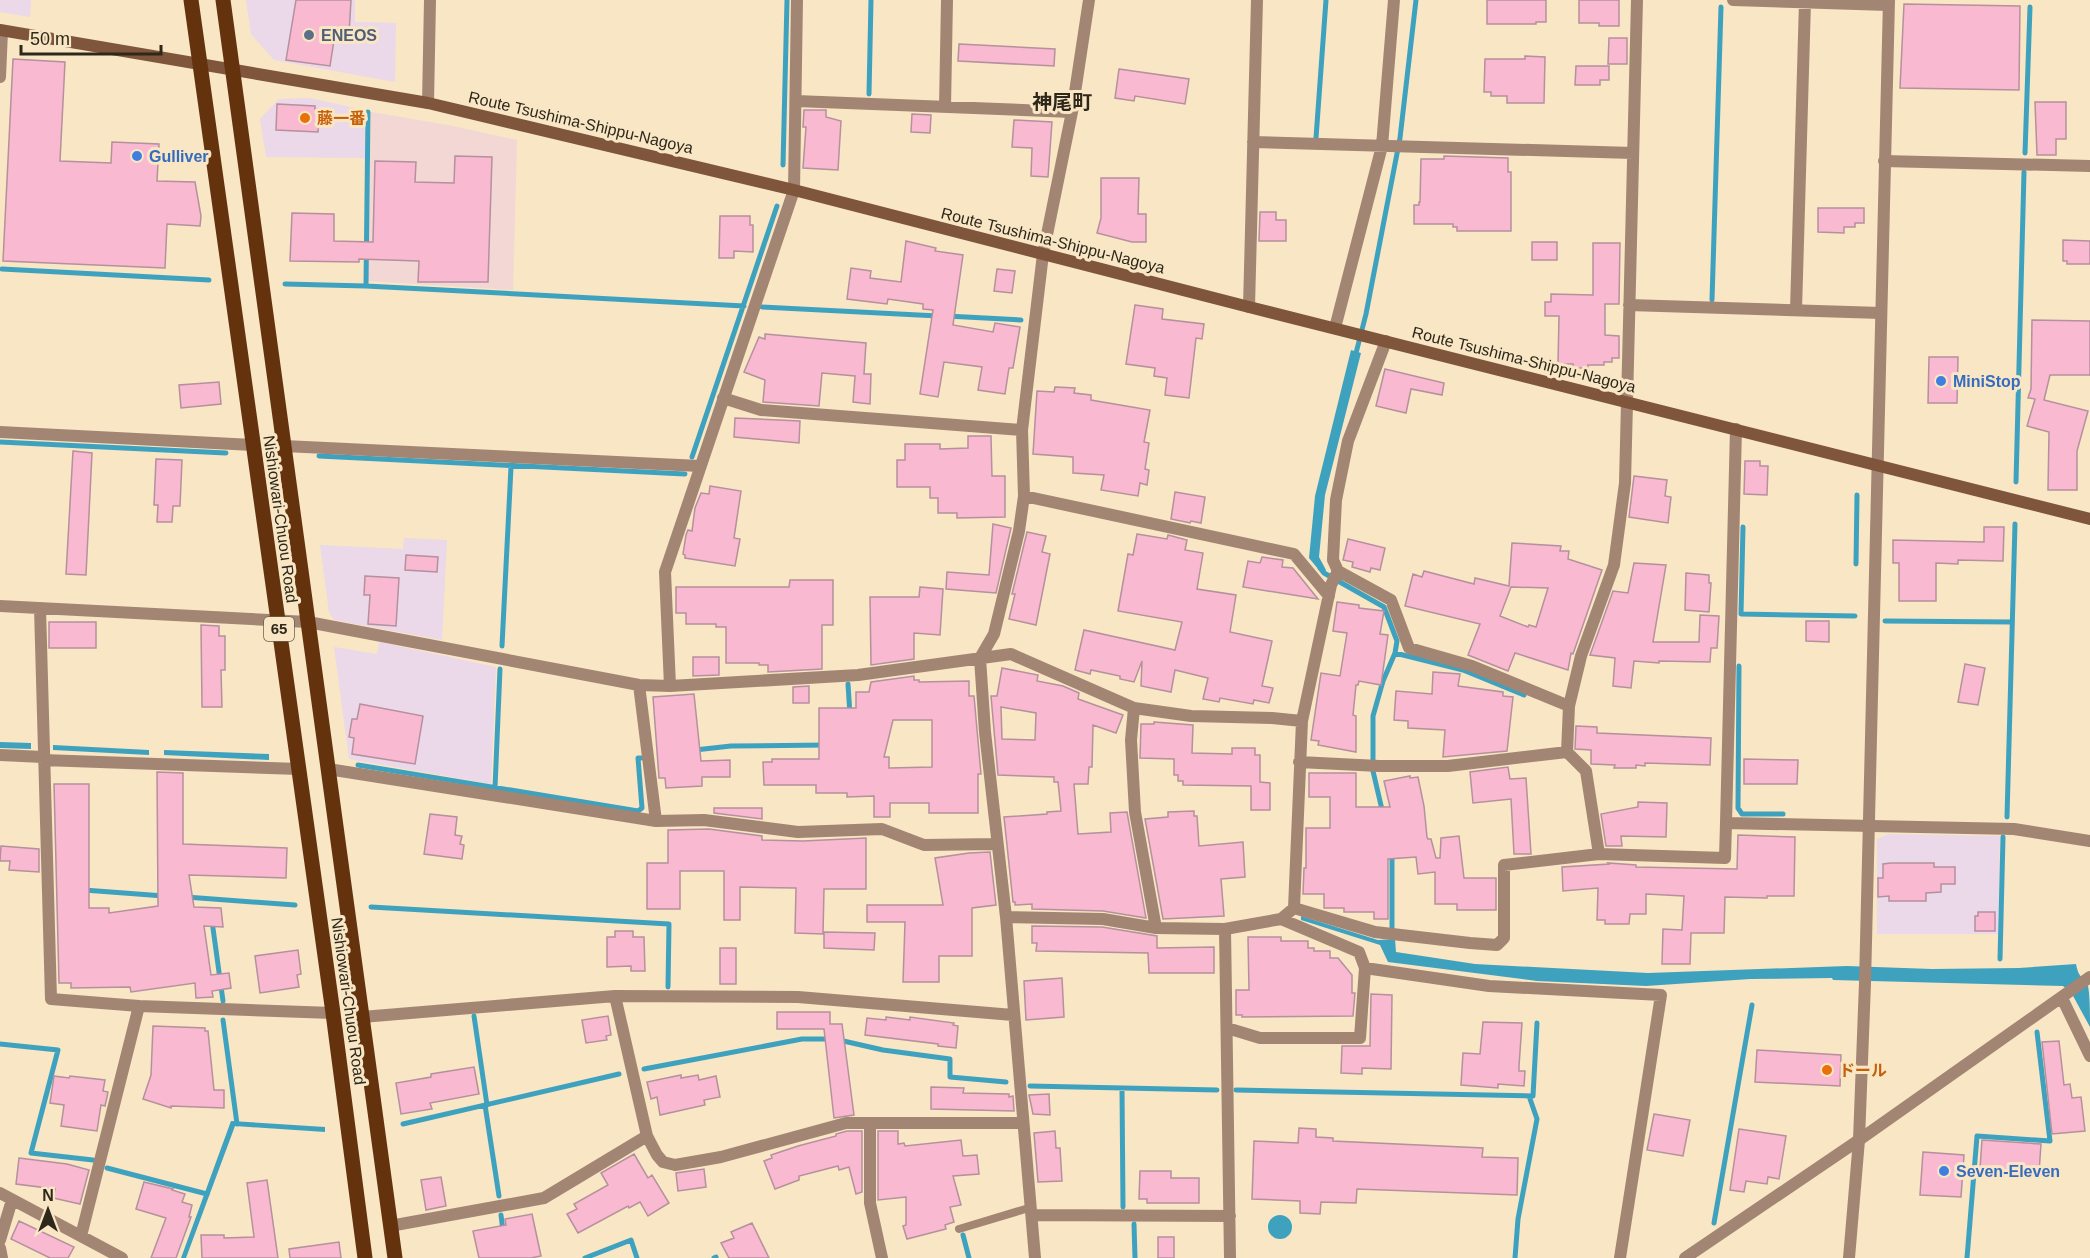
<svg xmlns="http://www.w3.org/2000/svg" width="2090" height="1258" font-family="Arial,'Noto Sans JP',sans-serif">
	<rect width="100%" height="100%" fill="#f8e6c5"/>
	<path fill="#ebd8e8" d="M0,0H31L30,17L0,12Z
		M246,0H355V22L396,23L395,82L274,60L251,34Z
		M309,98L365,110V158L266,157L260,119L279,99Z
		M404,538L447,540L442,640L334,620L329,612L320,545L403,549Z
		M379,642L496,667L491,784L349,759L334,647L377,654Z
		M1888,834L2000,836L1998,934H1877V839Z"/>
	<path fill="#f2d7d5" d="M371,112L448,125L517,140L513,290L368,281Z"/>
	<path fill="#3ea2bf" d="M1351,350L1361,353L1325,495L1319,557L1326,570L1323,575L1309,558L1315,496Z
		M0,742L31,743V749L0,748Z
		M53,745L149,750V755L53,750Z
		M164,750L269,754V760L164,755Z
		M1301,916L1378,940L1395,939L1396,952L1475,964L1648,973L1847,966L1932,969L2019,968L2076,964C2079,980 2083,975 2088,986C2090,996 2090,1015 2090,1027L2072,994L2063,986L1833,980L1832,978L1750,979L1646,986L1537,981L1388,962L1380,945L1301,920Z
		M231,1121L325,1127V1132L235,1126L186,1258H181Z
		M1268 1227a12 12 0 1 1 24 0a12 12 0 1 1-24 0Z"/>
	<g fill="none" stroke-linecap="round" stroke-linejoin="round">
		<path stroke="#3ea2bf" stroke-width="5" d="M869,94L871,0
			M1316,138L1326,0
			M2025,153L2030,7
			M783,165L787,0
			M2,269L209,280
			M285,284L366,286L744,306
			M366,286L368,112
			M1712,300L1721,7
			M762,307L938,316
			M947,316L1021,320
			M1355,357L1366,314L1400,138L1416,0
			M0,442L226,453
			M319,456L685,474
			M692,457L777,206
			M2016,482L2024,172
			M1743,527L1741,614L1855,616
			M1856,564L1857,495
			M1320,568L1324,573L1384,607L1397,641L1395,653L1383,681L1373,716V771L1383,814
			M1885,621L2012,622
			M502,646L511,467
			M1395,653L1463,670L1524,695
			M1739,666L1738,808L1742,814H1783
			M848,684L850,715
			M695,750L731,746L826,745
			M358,765L638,811L642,808L638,758H641
			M495,788L500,669
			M2007,817L2015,524
			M1392,852V929
			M84,890L164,896
			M186,897L295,905
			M371,907L669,924L668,987
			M212,921L223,1001
			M2000,959L2003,837
			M474,1016L487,1105
			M223,1020L237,1124
			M839,1040L883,1050L950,1059V1077L1006,1082
			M0,1044L58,1050L31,1153L93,1160
			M644,1069L802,1039H830
			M1030,1086L1217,1090
			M1122,1088L1123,1207
			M1236,1090L1533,1096L1537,1023
			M485,1105L499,1196
			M403,1124L619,1074
			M107,1168L207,1194
			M501,1215L503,1231
			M1714,1223L1752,1005
			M1134,1224L1135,1258
			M963,1235L969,1258
			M585,1258L631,1240L637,1258
			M714,1258L716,1257
			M1515,1258L1518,1219L1537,1119L1529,1096
			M1967,1258L1977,1136L2050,1141L2037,1032"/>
	</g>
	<path fill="#f9b9d0" stroke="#b5909d" stroke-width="1.5" fill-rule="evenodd" d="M296,0H351L349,34H335L330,66L286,60Z
		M1487,0H1546V22H1536V24H1487Z
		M1579,0H1619V26H1599V23H1579Z
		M1904,4L2020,6L2019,90L1900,88Z
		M1609,38H1627V64H1608Z
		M959,44L1055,49L1054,66L958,61Z
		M1525,56L1545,57L1544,103H1507V96H1491V92H1484L1485,59H1525Z
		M13,59L65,62L60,161L111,163L112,142L159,144L157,181L195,182L201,216L200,226L167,224L165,268L3,261Z
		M1576,66H1609V80H1600V85H1575Z
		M1119,69L1189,79L1185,104L1135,96L1134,101L1115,98Z
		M2035,102H2066V139H2056V155H2037Z
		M277,104L315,106V109H320L318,132L276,130Z
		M804,110H826V117L841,121L838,170L803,168L806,127H803Z
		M912,114L931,115L930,133L911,132Z
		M1014,120L1052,122L1048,177L1031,176L1032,148L1012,147Z
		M455,156L492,157L488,282H418L419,261L359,259V262L290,261L292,213L334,214V241L373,242L375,161L416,162L415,182L454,183Z
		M1444,156L1508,158V172H1511V231H1457V227H1453V224H1414V205H1419V202H1420L1421,159H1444Z
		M1101,178H1139L1138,214H1146V242H1132L1097,233L1101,218Z
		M1818,208H1864V223H1855V227H1844V233L1818,232Z
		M1260,212H1276V220H1286V241H1259Z
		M720,216H750V225H753V252L734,251V258H719Z
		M2063,240L2090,241V264H2067V261H2063Z
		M906,241L936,248L935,251L963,255L953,325L993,332L995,323L1020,327L1013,368H1009L1005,394L978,390L982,367L944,362L938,397L920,394L933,310L923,309V304L888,299L887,304L847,299L851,268L871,271L870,278L901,282Z
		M1532,242H1557V260H1532Z
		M1593,243H1620L1619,304H1605V335L1619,336V358H1612V362H1604V365H1588V368H1573V364H1558L1559,316H1545V302H1551V294L1593,295Z
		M997,269L1015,271L1012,293L994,291Z
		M1135,305L1163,309L1162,319L1204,324L1202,339L1196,338L1189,398L1165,395L1167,378L1154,376L1155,368L1126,364Z
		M2032,320L2090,321V375H2050L2044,400L2088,411L2077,451V490H2048L2049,432L2027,426L2035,399L2028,398L2031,389Z
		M765,334L866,343L864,374H871L870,404L853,402L855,376L822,373L819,406L763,402L765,380L744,372L759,337L765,339Z
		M1929,357H1958L1957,403H1928Z
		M1385,369L1444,383L1442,395L1411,389L1406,413L1376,406Z
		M219,382L221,404L181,408L179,385Z
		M1055,387L1075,388L1074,393L1091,395V400L1150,410L1144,442L1149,443L1145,469L1149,470L1147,485L1140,483L1138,496L1101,490L1104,475L1073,473V457L1033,454L1037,391L1054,392Z
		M735,418L800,421L799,443L734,437Z
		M968,436H991L992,476H1005V517L957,518V513H938V498H930V487H897V460H905V444H940V449L968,448Z
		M73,451L92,453L86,575L66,574Z
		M156,459L182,460L180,506H173L172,522H157L158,505H154Z
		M1745,461H1760V466H1768L1767,495L1744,494Z
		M1634,476L1667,480L1665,496L1671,497L1668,523L1629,517Z
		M710,486L741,491L734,538L740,539L735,566L685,558V555L683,554L686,535L688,530L692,531L695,508L701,493L709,494Z
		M1175,492L1205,497L1201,523L1191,521L1190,523L1171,519Z
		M993,524L1011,528L996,593L946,589L947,572L989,575Z
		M1984,527H2004L2003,561L1958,560V564L1936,563V601H1899V563H1893V540L1984,542Z
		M1027,532L1046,536L1042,552L1050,554L1036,625L1009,619L1015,594H1012Z
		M1137,534L1167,539L1168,535L1187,540L1185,550L1203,553L1197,589L1236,595L1230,632L1272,641L1262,686L1273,688L1269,703L1254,700L1253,704L1220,698L1219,702L1203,699L1208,678L1175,670L1171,692L1141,686L1142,661L1134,682L1120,679V676L1091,670L1090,674L1075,670L1084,630L1175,650L1182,622L1118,611L1128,554L1133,555Z
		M1348,539L1385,548L1380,570L1371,568L1370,572L1352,567L1353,562L1343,560Z
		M1512,543L1561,546L1560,551H1569L1568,559L1602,570L1573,654L1571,653L1568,670L1515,653L1508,671L1468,655L1480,624L1405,606L1413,574L1422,577L1424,571L1474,584L1475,578L1509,586ZM1511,587L1548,588L1536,627L1529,625L1528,627L1500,616Z
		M406,555L438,557L437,572L405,570Z
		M1262,557L1283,560L1282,567L1293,568L1318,599L1243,587L1248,561L1260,563Z
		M1634,563L1666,565L1653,642H1699L1700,615L1719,616L1717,648H1711L1710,662L1659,661V663L1634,661L1631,688L1613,686L1615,658L1590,655L1613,591L1628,593Z
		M1686,573L1709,575V583H1711L1709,612L1685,610Z
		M365,576L399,578L396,626L368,624L370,595H364Z
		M790,580H833V625H822V669L768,672V665H759V663H726V627H716V624H686V613H676V587H789Z
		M920,587L943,589L940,635L914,633V659L871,665L870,597H919Z
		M1337,602L1359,605V608L1384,611L1380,634L1388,635L1381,685L1359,681L1358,685H1356L1353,715L1356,716V752L1318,745L1319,741L1311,740L1321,673L1340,676L1347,633L1333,631Z
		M1806,621H1829V642L1806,641Z
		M49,622H96V648H49Z
		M201,625L219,626V636H225V670H221L222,707H202Z
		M693,657H719V675L693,676Z
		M1965,664L1985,668L1978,705L1958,702Z
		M1002,668L1038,675L1037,681L1063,686L1079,693L1078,699L1123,715L1116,733L1093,725L1092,767H1089L1088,784H1074L1078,834L1111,832L1110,813L1127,812L1146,918L1103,911L1032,909V904L1015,905V902H1013L1004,817L1047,814V812L1061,811L1058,782H1054V777L998,775L991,696H997ZM1001,707L1036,713L1035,740L1002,739Z
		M1433,672L1460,674L1458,686L1503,692V696L1513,697L1507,751L1443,757L1445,730L1408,728V721L1394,720L1396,691L1432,694Z
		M914,676V680H919V682L969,681V696H974L981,774H978V813H929V803H890V817H874V796L847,797V793H816V785H764L763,762H772V759H819V708H856V692H869L871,682ZM893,720H932V767L889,768V757H884Z
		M809,686V703H793V687Z
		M694,694L701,761L730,760V777H702V786L666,788L665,778H659L653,697Z
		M360,704L423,716L415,764L352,754L354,738L349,737L352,719H357Z
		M1154,722L1193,725L1192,753L1232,754V748H1255V755H1260V782L1270,783V810H1251V786L1183,785V781H1178V775H1174V759L1140,758L1141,724H1154Z
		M1576,726L1597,727V733L1711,738L1710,765L1645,763V766L1636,765V768H1614L1615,765L1591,764V750L1575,749Z
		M1744,759L1798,760L1797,784H1744Z
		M1508,767L1510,779L1526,778L1531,854H1514L1511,799L1473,803L1470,772Z
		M157,772L183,773V844L287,848L286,878L189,875L194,907L221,908L223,927L204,926L211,975L229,973L231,988L212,991L213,997L196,998L195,983L131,992L130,987L71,988V983H59L54,784H89V908H109V913L158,906Z
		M1309,773H1356V807H1390L1384,781L1410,776V778L1418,777L1424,806L1427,837L1428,839H1431L1436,858H1440L1441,838L1459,836L1464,878H1496V910H1457V904H1435V872L1418,874L1416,857L1388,859V919H1374V912H1344V908H1324V894H1303L1304,868H1306V828H1330V797H1309Z
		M1638,802L1667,803L1666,837L1621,836L1622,846H1606L1601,814L1638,807Z
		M714,808H762V819L714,813Z
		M1194,811V816H1197L1199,846L1243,842L1245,877L1221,879L1224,916L1163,919L1145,819L1168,817V812Z
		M430,814L457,817L455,835L462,836L460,844L464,845L462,859L424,854Z
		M709,829L762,836V840L803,841L866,838V889H824L823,934L795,933L796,888L740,887V920H724V871H680V909H647V863H668V830Z
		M1738,835L1795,837L1794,896H1767V898L1725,897L1724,933H1691L1690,964H1662L1663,929L1682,930L1684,896L1646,894V914H1630L1629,924H1605V920H1597L1598,888L1563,891L1562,867L1609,864L1608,863L1636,865V867L1737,869Z
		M1,846L39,849V872L9,870L10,861H0Z
		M990,852L996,905L972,908V956H939V982H903L905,922H867V905H943L935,858L969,853Z
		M1891,863H1934V867H1955V884H1941V892L1926,893V901H1889V896L1878,897V878H1883V864Z
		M1978,912H1995V931H1975V916H1978Z
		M1032,926L1102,927L1157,936V948L1214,947V973H1149L1148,953L1036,951L1037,943H1032Z
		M615,931H633V937H644L645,971H631V966L607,967V937H615Z
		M824,932L875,933L874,950L824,948Z
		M1248,937H1281V941H1308V948H1314V951H1330V958H1338L1352,975V993H1355L1353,1016L1242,1017V1015H1236V990H1249Z
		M720,948H736V984H720Z
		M298,950L301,974L297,975L299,987L260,993L255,956Z
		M1062,978L1064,1017L1026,1020L1024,981Z
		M1371,994L1392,995L1391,1069L1362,1068V1074L1341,1073L1342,1046H1370Z
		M777,1012H830V1024H842L854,1115L834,1118L824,1029H777Z
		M608,1016L611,1035L606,1036L607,1040L586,1043L582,1020Z
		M886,1017L910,1020V1017L954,1023L953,1025L958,1026L956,1048L938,1046V1044L865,1035L867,1018L886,1020Z
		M1483,1022L1522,1023L1519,1066V1071H1525L1524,1086L1498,1084V1088L1461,1085L1463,1053L1480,1054Z
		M153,1026L205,1028V1031H208L214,1090H224V1108L171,1106V1108L143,1099L151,1075Z
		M2059,1041L2064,1085L2070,1084L2072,1098L2081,1097L2085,1131L2052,1134L2042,1042Z
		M1757,1050L1841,1055L1840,1086L1755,1082Z
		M474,1067L479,1094L430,1103L432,1109L401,1114L396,1083L431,1077V1074Z
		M681,1075V1078L698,1075L699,1080L716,1076L720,1097L704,1100L705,1105L660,1115L657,1097L651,1099L647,1082Z
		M54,1076L69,1078L70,1076L105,1080L103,1091L108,1092L107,1097L105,1106L101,1105L97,1131L61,1126L64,1105L50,1103Z
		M931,1087L964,1088L963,1093L1009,1094V1097L1013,1096L1014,1111L931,1109Z
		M1049,1094L1050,1115L1033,1114L1029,1095Z
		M1654,1114L1690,1120L1683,1156L1647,1150Z
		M1299,1128L1316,1129V1137L1333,1138V1141L1483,1148L1482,1157L1518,1158L1517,1195L1357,1189L1356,1203L1321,1202L1320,1214L1300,1213V1201L1252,1199L1254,1141L1298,1143Z
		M1739,1129L1786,1136L1779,1179L1768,1177L1767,1184L1746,1181L1744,1192L1730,1190Z
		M847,1131H862V1192L856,1194L849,1167L839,1170L838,1166L799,1176V1180L775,1189L764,1161L772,1158L771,1155L798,1146L836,1136V1134Z
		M878,1131H898V1144L904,1143L905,1146L961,1140L963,1156L977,1155L979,1174L953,1176L961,1205L950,1207L954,1222L945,1225L946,1229L907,1239L903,1226L906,1225V1197L878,1200Z
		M1055,1131L1056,1148H1060L1062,1181L1038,1182L1034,1133Z
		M1982,1140L2041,1144L2039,1173L1980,1169Z
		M1923,1152L1964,1155L1961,1197L1920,1195Z
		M634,1154L648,1178L652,1175L669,1203L648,1216L640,1202L629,1208L628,1206L578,1233L567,1214L577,1209L574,1204L608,1185L601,1173Z
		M19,1158L67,1164L89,1170L80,1204L53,1198L55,1189L16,1184Z
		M704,1169L706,1187L678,1191L676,1173Z
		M1140,1171H1171V1178H1199V1203H1147V1199H1139Z
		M441,1177L446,1206L426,1210L421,1180Z
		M267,1180L278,1258H202L201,1235H224V1238L254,1237L247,1183Z
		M144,1182L173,1189L172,1190L185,1194L182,1202L192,1205L189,1217H191L176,1258H151L166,1218L136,1209Z
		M532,1214L541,1256L531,1258H479L473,1231L506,1225L505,1219Z
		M19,1221L74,1247L68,1258H50L11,1239Z
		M752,1223L769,1258H729L721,1243L734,1238L731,1232Z
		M1158,1237H1174V1258H1158Z
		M339,1242L341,1258H290L289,1249Z"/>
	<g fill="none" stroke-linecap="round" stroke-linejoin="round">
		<path stroke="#a38573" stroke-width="8" d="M959,1229L1032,1207"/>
		<path stroke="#a38573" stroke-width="12" d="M1733,0L1888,5
			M0,77L2,31
			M796,101L1072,112
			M428,103L430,0
			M945,107L947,0
			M1253,142L1633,153
			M1884,161L2090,166
			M1629,305L1881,313
			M1249,307L1257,0
			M1796,310L1805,2
			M1335,328L1382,146L1394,0
			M1386,341L1348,441L1336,500L1333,560L1338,571L1391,600L1409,648L1472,666L1569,706L1581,656L1614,565L1625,483L1637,0
			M723,398L761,410L1022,430
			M1736,429L1726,823L2014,829L2090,841
			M0,432L253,445
			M284,446L700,466
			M1024,496L1294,554L1329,596
			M0,606L308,622L639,685L670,686L858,675L1011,654L1134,708L1191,716L1272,718L1302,721
			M40,608L51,999L139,1006
			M639,685L656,821
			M670,686L665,572L794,190L797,0
			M1569,706L1567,752L1586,771L1599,854
			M1134,708L1131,740L1135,812L1156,928
			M0,755L43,757
			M43,760L299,769
			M1299,762L1379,766H1448L1567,752
			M328,769L656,821L704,820L798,832L882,829L924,845L997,844
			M1294,908L1375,932L1470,943L1497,945L1504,938V865L1599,854L1725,858L1726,823
			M1006,917L1103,919L1156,928L1225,929
			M1281,919L1359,952L1365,968L1489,986L1661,995L1620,1258
			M615,996L647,1136L657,1155L663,1162L675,1165L721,1157L846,1123H1023
			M2062,998L2090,1056
			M362,1017L615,996L798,997L1013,1015
			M1227,1028L1260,1038H1360L1365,968
			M870,1123V1203L882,1258
			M0,1193L122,1258
			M1032,1215L1230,1216
			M390,1226L544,1198L647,1136
			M81,1236L139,1006L333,1013
			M0,1240L12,1200
			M0,1248L2,1258
			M1035,1258L1006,917L985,732L980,658L994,634L1019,531L1024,496L1022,430L1043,254L1072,112L1089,0
			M1230,1258L1225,929L1281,919L1294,908L1302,721L1331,585L1338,571
			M1685,1258L1859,1140L2090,977"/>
		<path stroke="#a38573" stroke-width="12" d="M1849,1258L1859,1140L1865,983L1889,0"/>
		<path stroke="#7f553b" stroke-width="12" d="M0,30L428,103L794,190L1249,307L2090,519"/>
		<path stroke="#64330e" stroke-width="15" d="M191,0L333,1013L365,1258
			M223,0L395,1258"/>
	</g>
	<circle fill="#5c6f8a" stroke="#f8e6c5" stroke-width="2" cx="309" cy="35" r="6"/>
	<g fill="#e8710a" stroke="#f8e6c5" stroke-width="2">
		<circle cx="305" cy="118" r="6"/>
		<circle cx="1827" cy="1070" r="6"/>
	</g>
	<g fill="#3f7fe0" stroke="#f8e6c5" stroke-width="2">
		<circle cx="137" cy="156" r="6"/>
		<circle cx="1941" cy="381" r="6"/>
		<circle cx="1944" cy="1171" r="6"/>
	</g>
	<g text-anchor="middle" stroke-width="6" stroke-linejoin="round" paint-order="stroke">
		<rect fill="#f8e6c5" stroke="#6b614e" stroke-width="1.5" x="264" y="617" width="30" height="24" rx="4.5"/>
		<g font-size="15" font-weight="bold" fill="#2e281b">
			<text x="279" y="634">65</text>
		</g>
		<g font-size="16" font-weight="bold" fill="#4e5e75" stroke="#f8e6c5" text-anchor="start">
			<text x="321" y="41">ENEOS</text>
		</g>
		<g font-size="16" font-weight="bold" fill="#c56008" stroke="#f8e6c5" text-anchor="start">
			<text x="317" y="124">藤一番</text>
			<text x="1839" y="1076">ドール</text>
		</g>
		<g font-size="16" fill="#2e281b" stroke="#f8e6c5">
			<text transform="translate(581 122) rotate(13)" y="6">Route Tsushima-Shippu-Nagoya</text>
			<text transform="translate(1053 240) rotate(14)" y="6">Route Tsushima-Shippu-Nagoya</text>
			<text transform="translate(1524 359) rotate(14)" y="6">Route Tsushima-Shippu-Nagoya</text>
			<text transform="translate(281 519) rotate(82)" y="6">Nishiowari-Chuou Road</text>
			<text transform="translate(349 1001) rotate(82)" y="6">Nishiowari-Chuou Road</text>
		</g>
		<g font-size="16" font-weight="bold" fill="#366cbe" stroke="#f8e6c5" text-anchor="start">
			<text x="149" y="162">Gulliver</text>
			<text x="1953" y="387">MiniStop</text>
			<text x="1956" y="1177">Seven-Eleven</text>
		</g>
		<g font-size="20" font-weight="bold" fill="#2e281b" stroke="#f8e6c5">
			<text x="1062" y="109">神尾町</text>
		</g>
	</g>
	<g transform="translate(48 1210)" stroke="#f8e6c5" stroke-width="4.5" paint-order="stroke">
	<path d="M0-4.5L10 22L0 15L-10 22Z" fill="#2e281b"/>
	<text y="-9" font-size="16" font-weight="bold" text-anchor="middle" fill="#2e281b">N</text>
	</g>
	<path d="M21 45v9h140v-9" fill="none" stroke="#2e281b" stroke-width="3"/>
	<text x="30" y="45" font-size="18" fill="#2e281b" stroke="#f8e6c5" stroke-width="4.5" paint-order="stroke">50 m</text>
</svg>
